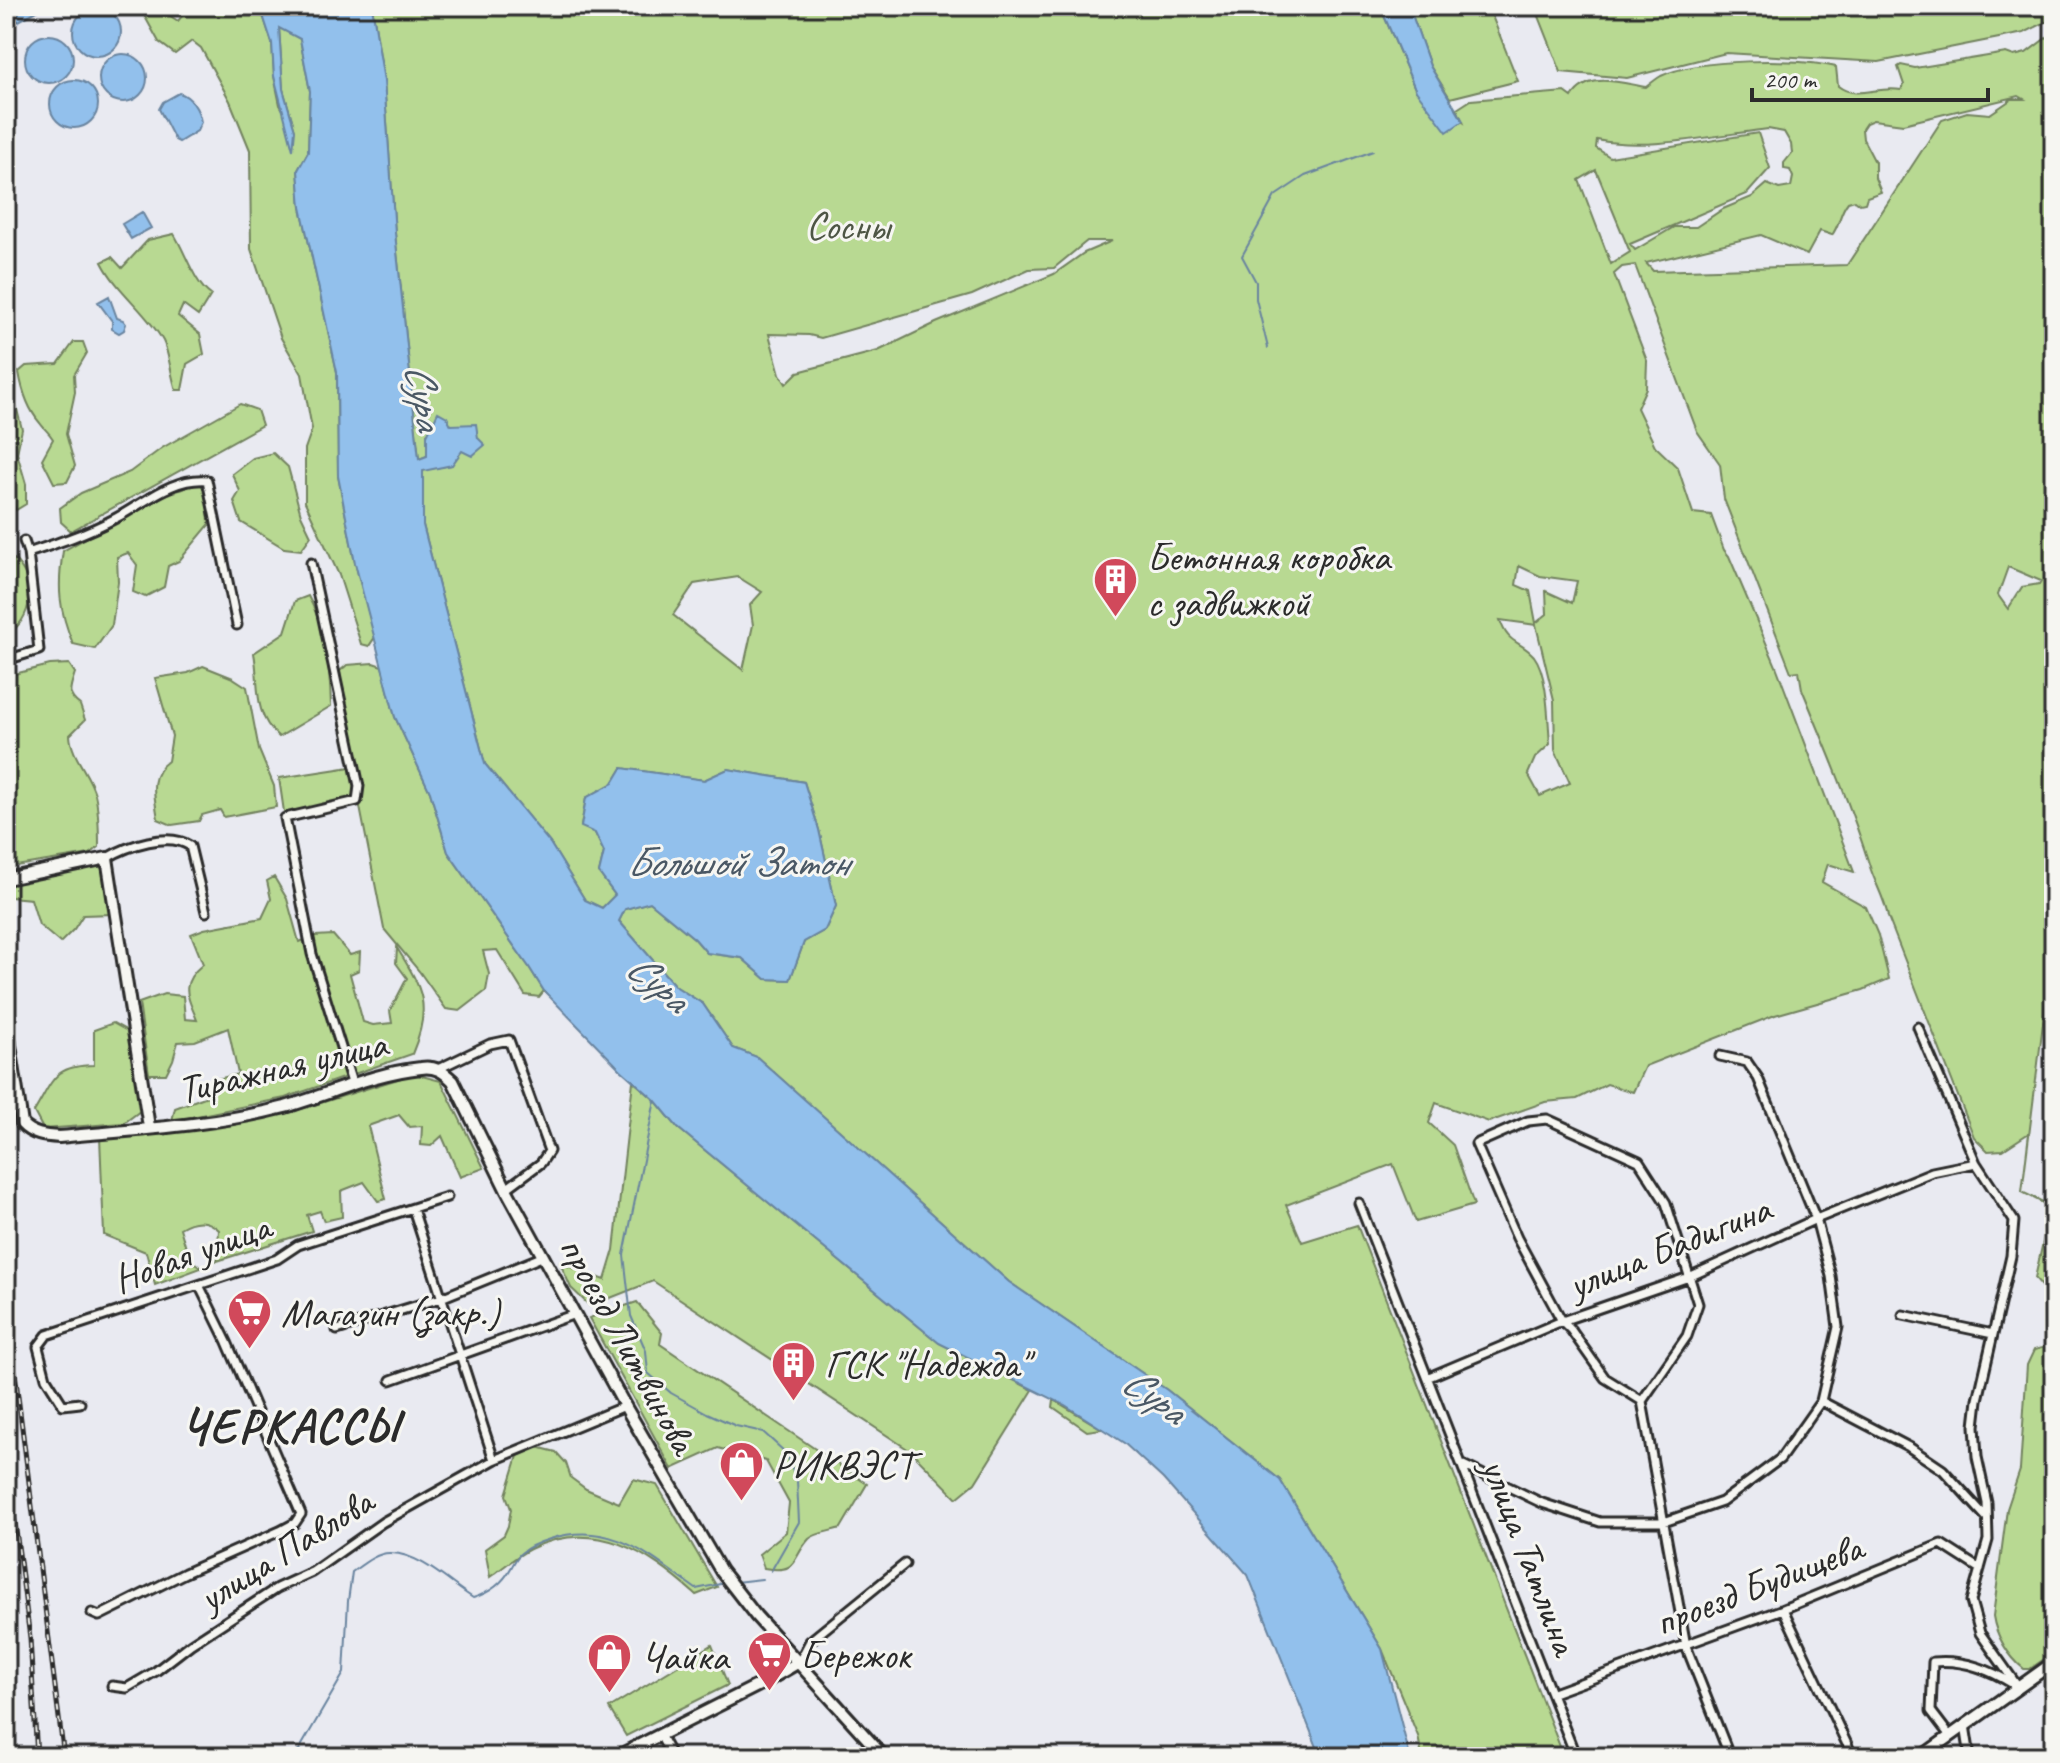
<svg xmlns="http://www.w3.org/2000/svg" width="2060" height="1763" font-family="Caveat,sans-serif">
	<rect width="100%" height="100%" fill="#e9eaf1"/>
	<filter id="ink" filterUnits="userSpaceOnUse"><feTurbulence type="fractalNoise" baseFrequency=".0125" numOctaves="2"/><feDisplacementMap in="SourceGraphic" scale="16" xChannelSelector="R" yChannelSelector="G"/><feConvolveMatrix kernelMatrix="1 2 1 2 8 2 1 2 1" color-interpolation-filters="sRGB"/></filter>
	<g filter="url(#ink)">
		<path fill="#b8d992" stroke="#72825e" stroke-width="2" fill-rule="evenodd" d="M139,6H162L166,13L178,21L187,10L185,6H260L272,43L274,76L280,105L295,130L283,89L279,27L300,39L310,91L308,152L298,170L301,207L337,372L338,476L355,563L375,637L369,646L361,644L339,575L305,502V449L312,429L302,374L281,338L251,249L250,150L230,101L201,48L192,41L175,54L159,42Z
			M372,6H1380L1416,91L1463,122L1457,109L1471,100L1565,92L1572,97C1588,71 1621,83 1646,87C1651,83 1656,79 1661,76C1700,58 1795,58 1836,67L1838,86C1857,101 1878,85 1901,90L1904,85L1898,67L1901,65L1915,68L2006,53L2014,56L2026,53L2054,32V935L2022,1192L2045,1203L2054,1143V1300L2035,1278L2045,1233V1204L2022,1192L2029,1133L2003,1150L1988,1151L1974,1137L1888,917C1885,900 1877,887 1871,870C1852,809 1827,749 1802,689L1799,671L1791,672L1724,499L1720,464L1697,431L1635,265L1622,267L1614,274L1647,361L1646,388L1637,408L1655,446L1678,468L1693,513L1711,515L1724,550L1729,556L1776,666L1854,872L1828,864L1822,882L1866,907L1878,935L1889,979L1863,990L1775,1015L1645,1066L1633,1092L1607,1084L1577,1099L1545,1102L1489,1122L1436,1103L1429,1123L1453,1145L1474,1205L1416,1222L1393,1164L1286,1205L1302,1242L1357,1225L1564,1757H1422L1418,1736L1382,1649L1280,1480L1167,1390L1009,1282L757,1057L733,1048L703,1004L675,986L619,921L625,909L650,902L695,939L707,953L742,958L766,979L790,980L804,942L825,930L836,906L819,830L804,782L728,769L704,780L622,768L613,783L586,798L581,826L595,833L604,852L599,873L615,895L602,908L585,900L550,843L485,764L423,525V470L451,465L427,435V456L419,459L395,233L384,81ZM2019,96L2024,99H2012L1990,114L1967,112L1942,120L1847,265L1653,271L1646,263L1761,235L1807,255L1820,231L1832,235C1840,225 1839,213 1848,202L1855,200L1860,204L1865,203L1867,197L1881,192L1875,178V162L1863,139L1862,129L1866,123L1873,120L1903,124ZM1768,129L1784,132L1791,144L1792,153L1784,163V169L1790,170L1793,177L1791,187L1779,189L1767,184L1752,197L1723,209L1696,227H1674L1635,250L1630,244L1747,194L1770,168L1758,133L1610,157L1596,148L1597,140C1648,151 1715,135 1768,129ZM1596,170L1630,252L1611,264L1579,180ZM1087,241H1112L1084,253L1054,274L936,323L878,351L798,372L786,384L780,374L769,334L809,335L821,338L972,295L1029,269L1054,268ZM1519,566L1540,576L1577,581L1572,603L1546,591L1547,614L1536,623L1530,591L1516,585ZM2008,567L2041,581L2039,584L2022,587L2008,609L1998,595ZM738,577L762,592L750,605L753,625L743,670L673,615L694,584ZM1500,620L1536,625L1554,700L1555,750L1570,783L1540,796L1528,774L1535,758L1550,744C1548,721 1548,674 1534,656C1520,640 1508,645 1500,620Z
			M1409,6H1488L1518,81L1450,98L1430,66Z
			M1535,6H2054V18L2024,33L1879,62L1726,53L1627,78L1561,72Z
			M174,234C186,253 194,283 211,295L198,316L183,305L178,316L200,334L204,354L187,364L182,390H176C171,376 169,352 163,341C147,312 117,292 102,262L112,257L122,268L148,240Z
			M74,342H83L87,353L74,375L75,392L66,434L75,466L67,482L54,483L42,459L53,439C49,432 44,429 40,423C28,409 22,390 19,372L26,366L58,364Z
			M6,390L14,398L22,429L17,453L26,484V504L16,510L6,493Z
			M240,404L257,410L262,425L71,531L61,522L60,508L81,493L130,472L162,448Z
			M273,453L288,467L301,515L311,536L301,550L284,548L241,522L234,501L240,491L232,474L253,458Z
			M199,483L208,492L209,525L179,561L168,566L164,587L145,597L133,592L137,565L128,553L117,557L118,582L112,625L95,649L73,644C59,610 57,587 63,551L115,522L146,502Z
			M6,558L14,559C38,583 33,618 6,636Z
			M308,596C326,628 330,669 331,706L279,737C252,715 260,683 254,653L285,632L295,601Z
			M373,663L382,666L395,717L430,792L448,852L529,967L544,991L539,997L525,995L497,950L483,951L489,974L486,991L460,1011L446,1009L419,971L384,929L360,807L362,784L344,715L340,671L347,665Z
			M69,664L75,673C70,688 66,695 80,705L85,720L70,735C71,756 89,773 95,794C99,811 99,830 99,847L90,854L16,866L6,858V676L50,665Z
			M203,666L233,678L247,687L259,750L274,786L276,807L224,817L220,810L202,815L199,821L172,825L158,819C155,797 147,776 168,761L172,736L155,678L188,673Z
			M351,767L356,797L290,814L284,812L279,778Z
			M98,864L108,876L112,914L83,915L74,929L60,943L39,925L31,899L11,897L7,882Z
			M274,877L287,899L299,942L315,936L333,935L350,955L360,952L359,970L350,974L363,1022L373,1025L392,1023L390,1011L407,978L396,963L397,948C423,989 432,1007 412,1054L285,1098L172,1121L175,1108L210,1095L209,1081L238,1074L228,1028L195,1041L178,1042L173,1060L166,1074H149L139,1003L164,994L183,996L185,1019L197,1020C187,995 179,984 203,964L191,934L204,929L262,918L271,899L267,881Z
			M113,1023L133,1034L140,1111L124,1123L43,1129L34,1112C54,1079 53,1066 94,1065V1030Z
			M414,1074L441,1081L484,1168L460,1177L442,1136L431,1146L421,1145L422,1126L409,1127L399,1115L368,1126L386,1199L378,1201L364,1182L341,1191L342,1217L324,1221L320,1211L307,1215L312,1231L217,1261L219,1230C207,1218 193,1220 180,1228L189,1258L201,1268L155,1285L146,1252L104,1235L100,1137L285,1114Z
			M633,1081L655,1100L678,1128L939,1343L1033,1390L975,1483L957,1498L912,1452L653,1281L590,1306L571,1288L560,1263L605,1280L614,1250Z
			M637,1302L662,1333L660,1344L867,1484L841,1528C832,1531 815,1533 809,1539C791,1559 799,1574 764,1568L759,1554L786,1532L789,1503L766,1461L718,1448L672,1469L589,1318Z
			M2049,1346H2054V1652L2030,1669H2024C2008,1656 1996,1636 1993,1616L2007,1509L2020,1470L2027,1365L2034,1350Z
			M1054,1400L1102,1429L1087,1431L1053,1407Z
			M537,1447L556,1452L566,1463L571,1478L586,1489L619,1503L633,1479L657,1485L717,1587L696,1595C647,1552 596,1517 530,1549C516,1556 503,1568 490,1577L485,1549L504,1535L508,1526L511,1509L506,1495L518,1456Z
			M712,1645L728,1685L626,1736L609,1708Z"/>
		<path fill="#92c0ec" stroke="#69849f" stroke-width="2" d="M6,6H46L6,28Z
			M260,6H372L384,81L395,233L419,459L427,456V435L438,412L447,417L451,425L476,424L478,438L485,445L472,456L462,451L452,465L423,471V525L485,764L550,843L585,900L602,908L615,895L599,873L604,852L595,833L581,827L586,798L613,783L622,768L704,780L728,769L804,782L819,830L836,906L825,930L804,942L790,980L766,979L742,958L707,953L695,939L650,902L625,909L619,921L675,986L703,1004L733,1048L757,1057L1009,1282L1167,1390L1280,1480L1382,1649L1410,1757H1321L1248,1575L1163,1479L1124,1443L1065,1405L939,1343L678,1128L655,1100L621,1070L544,991L529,967L448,852L430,792L395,717L355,563L338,476L337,372L301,207L298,170L308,152L310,91L300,39L279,28L283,89L295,130L293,150L274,76L272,43Z
			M1380,6H1409L1430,66L1463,121L1447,132L1416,91Z
			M73 32a24 24 0 1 1 48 0a24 24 0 1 1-48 0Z
			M25 59a24 24 0 1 1 48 0a24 24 0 1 1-48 0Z
			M99 78a24 24 0 1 1 48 0a24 24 0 1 1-48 0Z
			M50 104a24 24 0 1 1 48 0a24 24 0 1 1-48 0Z
			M179,93C191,96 199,110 201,122L197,131L179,142L175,140L159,109L163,102Z
			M142,212L151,228L131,239L122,224Z
			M109,296L117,318L123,320L126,324L124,330L119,333L112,329V321L98,302Z"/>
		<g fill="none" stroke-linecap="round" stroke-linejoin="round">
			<path stroke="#69849f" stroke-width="2" d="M1268,348L1256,299V282L1242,256L1275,196L1305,176L1373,151
				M655,1100L624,1255L631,1316L646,1351L648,1373L671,1393L707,1413L736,1426L763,1432L786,1453L797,1481L799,1522L771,1571
				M735,1582L762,1579
				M295,1757L344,1673L348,1601L352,1572C363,1564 377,1552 391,1553C421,1554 449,1583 473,1598C489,1593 503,1583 511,1568C514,1563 517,1556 521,1553C529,1546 540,1542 550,1539C612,1519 650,1557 696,1589L725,1583"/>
			<defs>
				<path id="street" d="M28,553C58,543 88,533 116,518C145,503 172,477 207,480L237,625
					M311,563L359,786L357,801L285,818L312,954L352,1083
					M6,660L39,650L28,553L24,541
					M107,858C127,846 169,831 190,846L206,912
					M1918,1027L1976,1163L2014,1221L2011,1256L1978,1400L1975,1426L1977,1457L1987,1503L1988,1540L1971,1601L1980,1633L2018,1687
					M438,1069L490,1044L509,1040L549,1151L541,1163L506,1189
					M1359,1203L1576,1757
					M413,1209L494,1460
					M1903,1315L1993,1334
					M337,1330L441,1298L544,1256
					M1429,1377L1562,1321L1689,1277L1816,1219L1932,1172L1976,1163
					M391,1380L575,1314
					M1642,1401L1605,1378L1571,1330L1562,1321L1517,1238L1476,1144L1528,1121L1547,1119L1639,1161L1666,1203L1698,1304L1687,1336L1642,1401L1686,1646L1730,1757
					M1821,1401L1909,1447L1943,1470L1987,1518
					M80,1403L63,1405L46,1378L38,1347L47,1335L277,1259L298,1245L447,1197
					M1463,1465L1542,1503L1600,1522H1664L1722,1502L1780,1459L1821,1401L1838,1327L1831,1276L1816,1219L1758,1078L1747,1062L1720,1056
					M1783,1609L1853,1757
					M92,1613L99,1616L185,1573L280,1531L295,1523L301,1514L227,1342L199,1285
					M799,1662L810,1641L905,1564
					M112,1686L127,1688L156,1671L191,1644L277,1588L312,1572L383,1522L494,1460L625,1406
					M1553,1693L1783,1609L1941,1544L1980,1569
					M1965,1725L1970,1757
					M660,1735L672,1757
					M1950,1736L1931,1711L1933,1662C1961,1659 1989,1669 2013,1684
					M2045,1757L2054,1751"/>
				<path id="secondary" d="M6,879L107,858L149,1127
					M6,1019L22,1124C32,1135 45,1136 59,1137C133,1130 212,1126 285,1107C330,1094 373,1073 421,1068C435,1066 443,1071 453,1081L506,1189L625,1406L721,1571L756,1616L884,1757
					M616,1757L763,1683L799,1662
					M1921,1757L2054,1662"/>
			</defs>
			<use href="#street" stroke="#2b2b2b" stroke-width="13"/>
			<use href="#secondary" stroke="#2b2b2b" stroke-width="16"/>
			<use href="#street" stroke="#f6f6f2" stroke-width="7"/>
			<use href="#secondary" stroke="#f6f6f2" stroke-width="10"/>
			<defs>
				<path id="rail" d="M6,1302L64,1757
					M6,1453L30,1638L37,1757"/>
			</defs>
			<use href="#rail" stroke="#2b2b2b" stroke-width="5"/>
			<use href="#rail" stroke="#f6f6f2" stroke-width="2" stroke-dasharray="6" stroke-linecap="butt"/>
		</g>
	</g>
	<defs>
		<symbol id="building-pin" viewBox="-11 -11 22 30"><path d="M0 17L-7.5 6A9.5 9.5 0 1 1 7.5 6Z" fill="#d1495b" stroke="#f6f6f2"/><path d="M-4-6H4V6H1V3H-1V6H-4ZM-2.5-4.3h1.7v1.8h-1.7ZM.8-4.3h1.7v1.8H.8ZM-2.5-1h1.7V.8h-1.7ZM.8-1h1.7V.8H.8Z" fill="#fff"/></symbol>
		<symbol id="supermarket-pin" viewBox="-11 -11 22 30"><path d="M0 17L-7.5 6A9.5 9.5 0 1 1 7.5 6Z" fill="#d1495b" stroke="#f6f6f2"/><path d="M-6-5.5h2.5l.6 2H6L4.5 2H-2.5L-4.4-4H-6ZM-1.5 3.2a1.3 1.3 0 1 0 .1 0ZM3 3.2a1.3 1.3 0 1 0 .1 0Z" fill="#fff"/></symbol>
		<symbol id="shop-pin" viewBox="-11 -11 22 30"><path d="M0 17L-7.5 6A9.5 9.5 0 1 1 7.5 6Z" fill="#d1495b" stroke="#f6f6f2"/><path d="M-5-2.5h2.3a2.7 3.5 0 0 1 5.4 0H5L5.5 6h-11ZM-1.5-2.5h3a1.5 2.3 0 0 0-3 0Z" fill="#fff"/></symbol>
	</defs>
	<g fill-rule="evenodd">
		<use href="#building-pin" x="1090" y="554" width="51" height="69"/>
		<use href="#supermarket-pin" x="224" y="1286" width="51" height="69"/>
		<use href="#building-pin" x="768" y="1338" width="51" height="69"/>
		<use href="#shop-pin" x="716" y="1438" width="51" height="69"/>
		<use href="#supermarket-pin" x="744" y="1628" width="51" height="69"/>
		<use href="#shop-pin" x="584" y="1630" width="51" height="69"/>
	</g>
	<g text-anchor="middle" stroke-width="6" stroke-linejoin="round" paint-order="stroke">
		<g font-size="40" fill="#4e5645" stroke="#f6f6f2">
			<text x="848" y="239">Сосны</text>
		</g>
		<g font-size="40" fill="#2b2b2b" stroke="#f6f6f2" text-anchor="start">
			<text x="1147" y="570">Бетонная коробка<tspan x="1147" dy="46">с задвижкой</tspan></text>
			<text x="281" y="1326">Магазин (закр.)</text>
			<text x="825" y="1377">ГСК "Надежда"</text>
			<text x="773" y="1478">РИКВЭСТ</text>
			<text x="800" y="1668">Бережок</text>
			<text x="641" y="1670">Чайка</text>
		</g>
		<g font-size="40" fill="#2b2b2b" stroke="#f6f6f2">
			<text transform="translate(282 1066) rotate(-13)" y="14">Тиражная улица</text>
			<text transform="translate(1669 1246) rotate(-22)" y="14">улица Бадигина</text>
			<text transform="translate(191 1252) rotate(-20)" y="14">Новая улица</text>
			<text transform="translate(629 1344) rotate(61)" y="14">проезд Литвинова</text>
			<text transform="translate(285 1549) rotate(-32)" y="14">улица Павлова</text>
			<text transform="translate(1531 1556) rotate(69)" y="14">улица Татлина</text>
			<text transform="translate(1758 1584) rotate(-21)" y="14">проезд Будищева</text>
		</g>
		<g font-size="42" font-style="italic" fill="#4a5865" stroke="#f6f6f2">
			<text transform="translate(426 396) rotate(80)" y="15">Сура</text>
			<text x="737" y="876">Большой Затон</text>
			<text transform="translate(659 981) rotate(41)" y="15">Сура</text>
			<text transform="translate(1155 1394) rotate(36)" y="15">Сура</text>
		</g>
		<g font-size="48" font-weight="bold" letter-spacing="2" fill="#2b2b2b" stroke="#f6f6f2">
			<text x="290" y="1442">ЧЕРКАССЫ</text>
		</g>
	</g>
	<rect width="2060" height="1763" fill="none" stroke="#f6f6f2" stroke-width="32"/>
	<rect x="16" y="16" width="2028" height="1731" fill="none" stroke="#2b2b2b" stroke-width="3" filter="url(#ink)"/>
	<path d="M1752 88v12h236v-12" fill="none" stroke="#2b2b2b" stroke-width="4"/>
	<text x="1764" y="88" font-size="24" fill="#2b2b2b" stroke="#f6f6f2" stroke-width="6" paint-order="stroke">200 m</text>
</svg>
